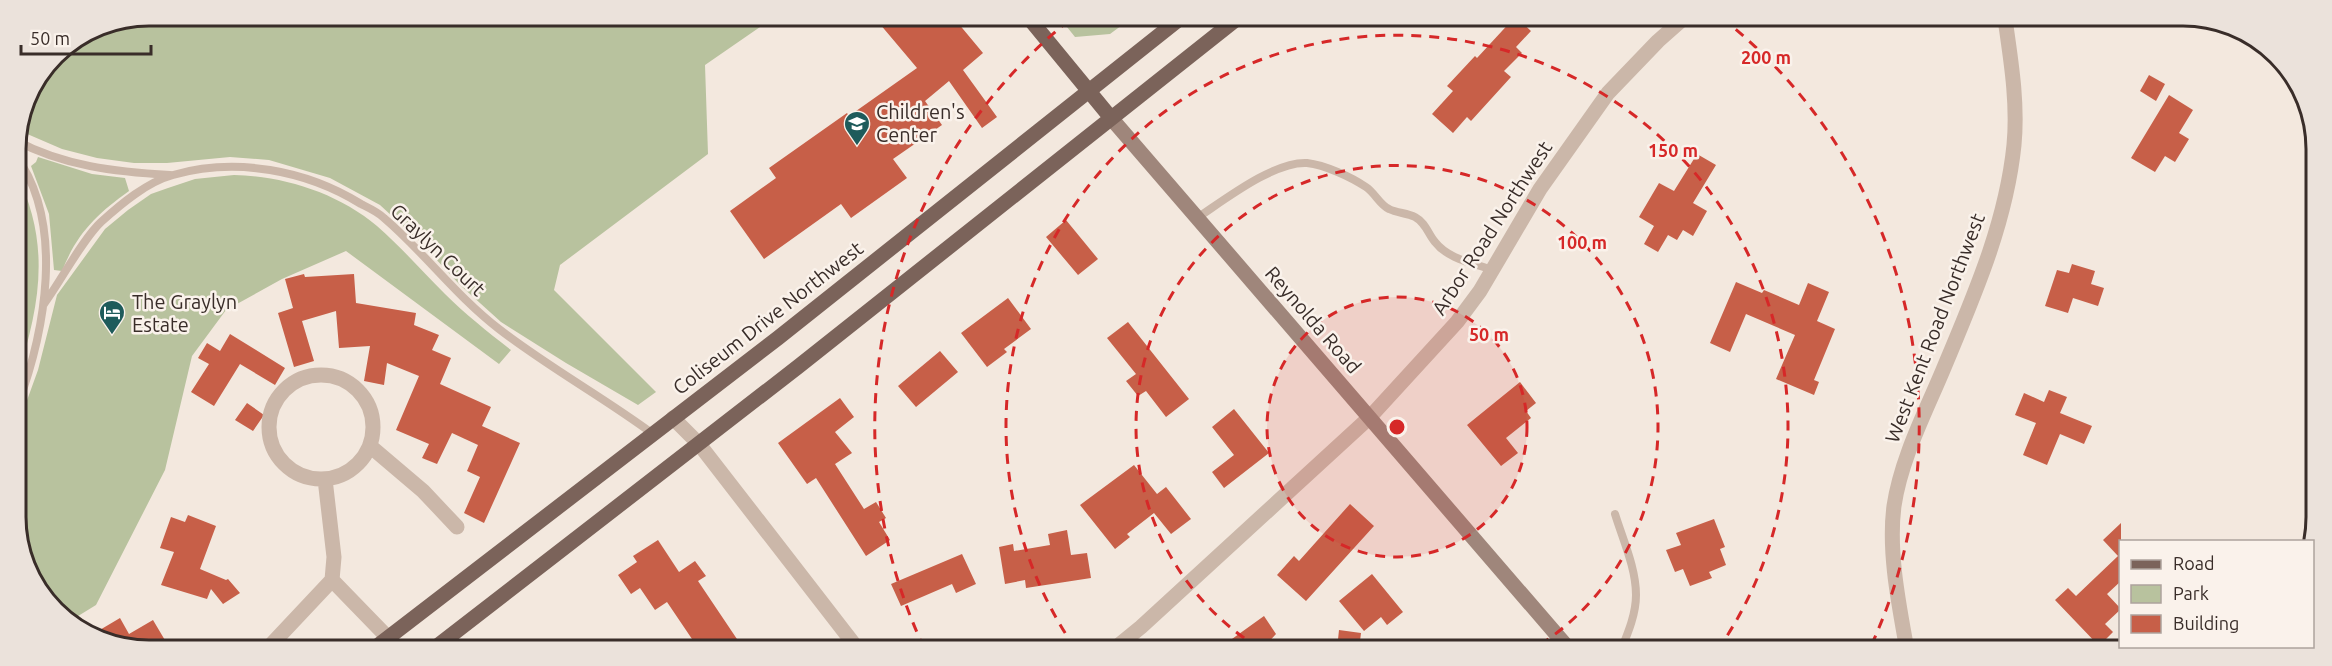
<svg xmlns="http://www.w3.org/2000/svg" width="2332" height="666" font-family="Ubuntu,sans-serif">
	<rect width="100%" height="100%" fill="#f3e8de"/>
	<path fill="#b8c29e" d="M148,15L776,16L705,65L708,154L560,265L554,290L656,392L638,405L566,363L501,322L460,285L420,242L380,205L330,178L269,160L230,157L167,163H134L97,158L62,149L18,130L29,90L54,54L98,25Z
		M1059,17H1133L1110,34L1075,37Z
		M38,157L92,174L125,178L129,191C97,214 77,233 62,271L54,270L49,214L31,166L36,162Z
		M15,171C52,243 40,305 17,378Z
		M234,175C284,176 338,193 377,226C401,247 422,271 445,294C465,314 488,332 511,350L499,364L346,251L282,279L226,310L192,356L165,470L96,605L70,621L54,612L18,543L17,428L38,370L57,295L105,229L128,210L151,194L168,188L195,179Z"/>
	<path fill="#c75f48" d="M874,17H953L983,53L963,70L997,117L982,128L949,81L925,101L942,125L893,159L907,178L851,218L841,204L764,259L730,211L776,178L769,168L847,113L849,116L917,68Z
		M1514,18H1517L1531,31L1516,47L1522,53L1504,71L1511,77L1471,121L1467,117L1453,133L1432,114L1453,91L1447,86L1475,56L1477,58Z
		M2149,75L2165,84L2156,101L2140,91Z
		M2169,95L2193,110L2179,133L2189,139L2175,162L2165,156L2155,172L2131,158Z
		M1697,154L1716,165L1693,203L1707,211L1693,236L1683,230L1677,240L1668,235L1658,252L1644,244L1654,226L1639,217L1659,183L1674,191Z
		M1066,220L1098,259L1078,275L1046,237Z
		M2072,264L2095,271L2091,284L2104,288L2098,306L2073,298L2068,313L2045,306L2057,270L2069,273Z
		M304,274L305,277L354,274L356,303L416,313L414,325L439,335L432,350L451,358L440,384L491,407L482,426L520,443L484,523L464,513L480,477L467,471L478,445L452,433L437,464L422,458L429,444L396,430L419,376L387,363L384,385L364,381L370,346L339,348L336,311L302,321L314,361L294,367L278,313L293,308L285,279Z
		M1736,282L1762,293L1764,290L1799,305L1808,283L1829,292L1817,321L1835,329L1814,380L1819,382L1814,395L1776,379L1795,335L1746,314L1730,352L1710,343Z
		M1008,298L1031,329L1004,349L1007,352L987,367L961,333Z
		M1128,322L1189,399L1166,417L1146,391L1138,396L1126,381L1136,374L1107,338Z
		M230,334L285,368L275,385L240,364L214,406L191,392L209,364L198,358L207,343L220,351Z
		M940,351L958,372L916,407L898,386Z
		M1520,382L1536,403L1526,411L1531,418L1506,438L1518,453L1501,466L1467,425Z
		M2049,390L2067,397L2060,413L2092,426L2084,444L2060,434L2047,465L2023,455L2036,423L2015,415L2024,393L2044,402Z
		M840,398L854,417L835,432L852,453L835,464L864,509L876,502L886,518L879,522L890,540L866,556L816,478L807,484L778,443Z
		M247,403L264,415L253,431L235,420Z
		M1234,409L1269,453L1224,488L1212,472L1234,455L1212,427Z
		M1134,465L1157,494L1166,487L1191,519L1171,534L1154,513L1127,534L1130,537L1115,549L1080,505Z
		M1350,504L1374,526L1306,601L1277,575L1294,556L1299,561Z
		M188,515L216,526L200,569L226,580L228,579L240,593L223,604L211,589L207,599L161,585L174,552L160,548L171,517L185,522Z
		M1714,519L1725,547L1720,549L1726,565L1709,572L1712,578L1690,586L1683,569L1675,572L1666,550L1681,545L1676,533Z
		M2121,523V581L2107,594L2121,609L2105,624L2113,632L2099,646L2055,600L2068,588L2076,596L2118,556L2103,540Z
		M1067,530L1071,555L1087,553L1091,578L1026,588L1025,580L1005,584L999,547L1013,544L1014,551L1050,545L1048,534Z
		M658,540L679,572L695,561L706,576L698,581L743,648H679L692,639L667,602L655,610L640,588L631,594L618,575L637,562L633,556Z
		M962,554L976,584L956,593L952,584L901,606L891,584Z
		M1372,574L1403,612L1387,625L1381,617L1364,631L1339,601Z
		M1264,616L1276,634L1262,649H1218Z
		M120,618L129,634L153,620L169,647H114L93,634Z
		M1339,630L1361,633L1359,649H1337Z"/>
	<g fill="none" stroke-linecap="round" stroke-linejoin="round">
		<path stroke="#cbb7a9" stroke-width="8" d="M15,140C63,166 116,172 170,175
			M15,154C66,224 45,332 17,407
			M1197,218C1223,201 1274,161 1307,163C1325,165 1351,177 1366,187C1375,193 1380,205 1389,209C1397,213 1407,213 1415,217C1426,223 1428,234 1435,242C1448,259 1473,263 1492,270
			M44,304C61,281 82,240 101,222C121,204 147,182 173,175C236,157 306,170 361,204C369,208 378,212 384,218C425,253 456,296 499,329C548,367 603,397 653,434
			M1615,514C1623,540 1636,568 1636,595C1636,614 1628,633 1621,650"/>
		<path stroke="#cbb7a9" stroke-width="15" d="M269 427a52 52 0 1 1 104 0a52 52 0 1 1-104 0Z
			M673,418L699,444L857,648
			M370,446L423,491L457,527
			M325,479L334,557L332,580
			M269,647L332,580L397,647
			M1114,649L1141,627L1370,417
			M1907,650C1899,605 1888,552 1894,506C1901,459 1925,413 1943,370C1973,298 2006,224 2014,145C2018,103 2011,61 2005,19"/>
		<path stroke="#cbb7a9" stroke-width="15" d="M1370,417L1457,322L1480,291L1540,189L1608,93L1658,41L1684,18"/>
		<path stroke="#9f867b" stroke-width="15" d="M1111,118L1569,649"/>
		<path stroke="#7b635a" stroke-width="15" d="M1028,17L1111,118
			M376,647L778,338L1182,17
			M436,647L799,366L1239,17"/>
	</g>
	<circle cx="1397" cy="427" r="130" fill="#d62828" fill-opacity=".12"/>
	<g fill="none" stroke="#d62828" stroke-width="3" stroke-dasharray="10 8">
		<circle cx="1397" cy="427" r="130"/>
		<path d="M1259 648A261 261 0 1 1 1535 648"/>
		<path d="M1075 648A391 391 0 1 1 1719 648"/>
		<path d="M924 648A522 522 0 0 1 1072 18M1722 18A522 522 0 0 1 1870 648"/>
	</g>
	<defs>
		<symbol id="school-pin" viewBox="-11 -11 22 30"><path d="M0 17L-7.5 6A9.5 9.5 0 1 1 7.5 6Z" fill="#1e5b5b" stroke="#faf2eb"/><path d="M0-5L7-2L0 1L-7-2ZM-4 1L0 2.5L4 1V4Q0 6-4 4Z" fill="#fff"/></symbol>
		<symbol id="hotel-pin" viewBox="-11 -11 22 30"><path d="M0 17L-7.5 6A9.5 9.5 0 1 1 7.5 6Z" fill="#1e5b5b" stroke="#faf2eb"/><path d="M-6-4.5h1.5V1H6V5H4.5V3h-9V5H-6ZM-4 0a1.8 1.8 0 1 1 3.6 0ZM.5 0V-2.5h3Q6-2.5 6 0Z" fill="#fff"/></symbol>
	</defs>
	<g fill-rule="evenodd">
		<use href="#school-pin" x="842" y="109" width="30" height="40"/>
		<use href="#hotel-pin" x="97" y="298" width="30" height="40"/>
	</g>
	<g text-anchor="middle" stroke-width="5" stroke-linejoin="round" paint-order="stroke">
		<g font-size="20" fill="#392d29" stroke="#faf2eb" text-anchor="start">
			<text x="876" y="119">Children's<tspan x="876" dy="23">Center</tspan></text>
			<text x="132" y="309">The Graylyn<tspan x="132" dy="23">Estate</tspan></text>
		</g>
		<g font-size="20" fill="#392d29" stroke="#faf2eb">
			<text transform="translate(1492 228) rotate(-57)" y="7">Arbor Road Northwest</text>
			<text transform="translate(438 250) rotate(44)" y="7">Graylyn Court</text>
			<text transform="translate(768 318) rotate(-38)" y="7">Coliseum Drive Northwest</text>
			<text transform="translate(1313 320) rotate(49)" y="7">Reynolda Road</text>
			<text transform="translate(1935 328) rotate(-69)" y="7">West Kent Road Northwest</text>
		</g>
	</g>
	<path d="M0 0H2332V666H0ZM149 26H2183A123 123 0 0 1 2306 149V517A123 123 0 0 1 2183 640H149A123 123 0 0 1 26 517V149A123 123 0 0 1 149 26Z" fill="#ebe2db" fill-rule="evenodd"/>
	<path fill="none" stroke="#392d29" stroke-width="3" d="M149 26H2183A123 123 0 0 1 2306 149V517A123 123 0 0 1 2183 640H149A123 123 0 0 1 26 517V149A123 123 0 0 1 149 26Z"/>
	<circle cx="1397" cy="427" r="9" fill="#d62828" stroke="#faf2eb" stroke-width="3"/>
	<g font-size="18" text-anchor="middle" font-weight="bold" fill="#d62828" stroke="#faf2eb" stroke-width="5" stroke-linejoin="round" paint-order="stroke">
		<text x="1766" y="64">200 m</text>
		<text x="1673" y="157">150 m</text>
		<text x="1582" y="249">100 m</text>
		<text x="1489" y="341">50 m</text>
	</g>
	<rect x="2119" y="540" width="195" height="108" fill="#faf2eb" stroke="#ada39d" stroke-width="1.5"/>
	<rect x="2131" y="560" width="30" height="9" fill="#7b635a" stroke="#ada39d" stroke-width="1.5"/>
	<text x="2173" y="570" font-size="18" fill="#392d29">Road</text>
	<rect x="2131" y="585" width="30" height="18" fill="#b8c29e" stroke="#ada39d" stroke-width="1.5"/>
	<text x="2173" y="600" font-size="18" fill="#392d29">Park</text>
	<rect x="2131" y="615" width="30" height="18" fill="#c75f48" stroke="#ada39d" stroke-width="1.5"/>
	<text x="2173" y="630" font-size="18" fill="#392d29">Building</text>
	<path d="M21 45v9h130v-9" fill="none" stroke="#392d29" stroke-width="3"/>
	<text x="30" y="45" font-size="18" fill="#392d29" stroke="#faf2eb" stroke-width="4.5" paint-order="stroke">50 m</text>
</svg>
